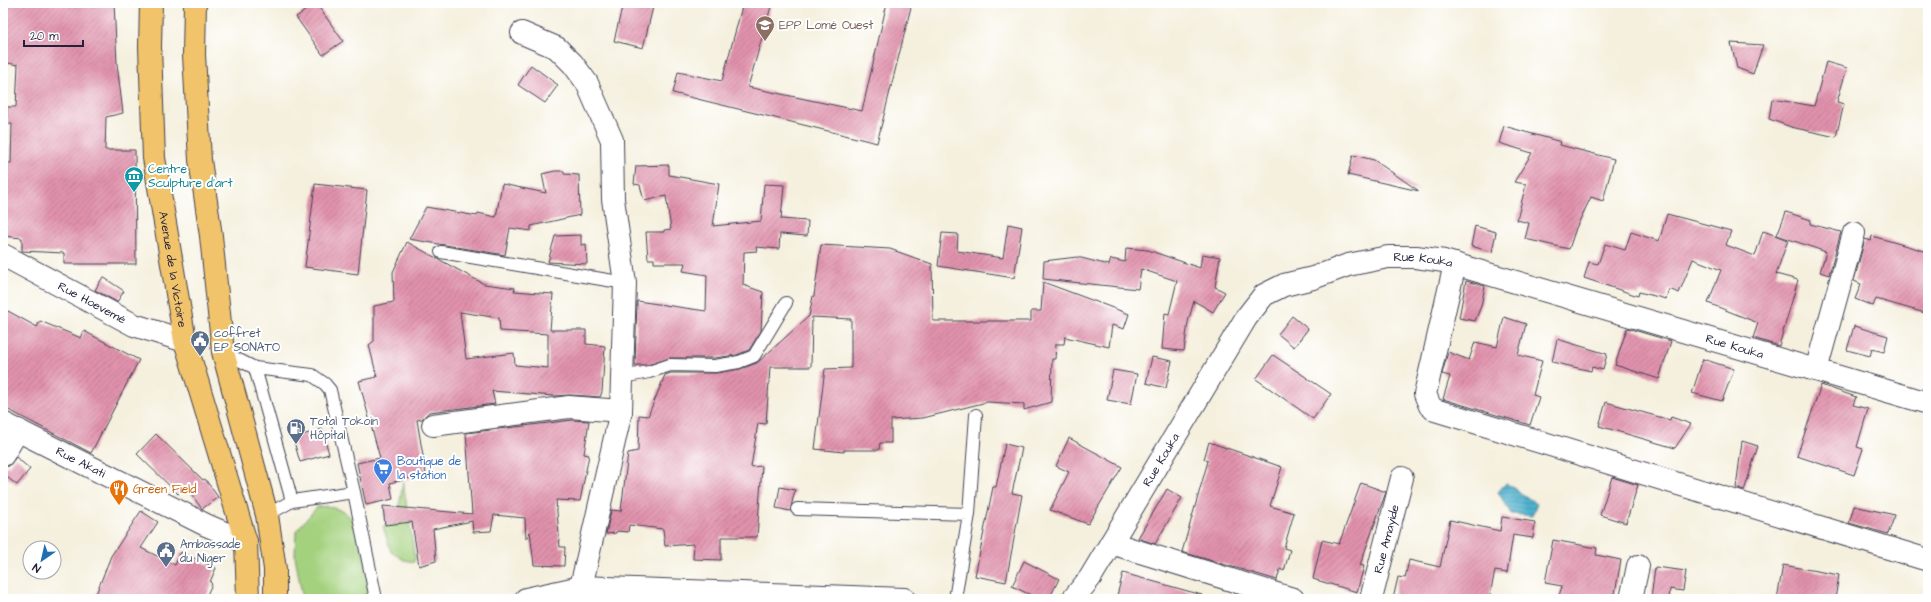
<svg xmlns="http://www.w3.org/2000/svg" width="1931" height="602" font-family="'Architects Daughter',sans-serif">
	<defs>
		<pattern id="water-rules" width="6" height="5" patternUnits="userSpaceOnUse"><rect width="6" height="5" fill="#50b2cf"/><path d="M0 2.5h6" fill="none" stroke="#4290a9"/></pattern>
		<pattern id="building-hatch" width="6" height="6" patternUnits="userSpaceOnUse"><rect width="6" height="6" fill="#e192ac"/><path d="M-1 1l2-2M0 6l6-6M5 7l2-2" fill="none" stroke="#b6778d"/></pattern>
	</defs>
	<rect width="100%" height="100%" fill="#fff"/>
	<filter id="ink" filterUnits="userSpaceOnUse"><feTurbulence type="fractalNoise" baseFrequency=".025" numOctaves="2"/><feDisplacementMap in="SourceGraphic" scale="8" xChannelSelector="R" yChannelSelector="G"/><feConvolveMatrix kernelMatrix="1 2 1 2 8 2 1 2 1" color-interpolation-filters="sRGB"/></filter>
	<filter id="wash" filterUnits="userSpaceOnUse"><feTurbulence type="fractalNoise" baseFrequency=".012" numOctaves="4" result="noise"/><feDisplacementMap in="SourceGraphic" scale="16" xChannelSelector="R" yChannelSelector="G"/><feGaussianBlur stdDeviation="0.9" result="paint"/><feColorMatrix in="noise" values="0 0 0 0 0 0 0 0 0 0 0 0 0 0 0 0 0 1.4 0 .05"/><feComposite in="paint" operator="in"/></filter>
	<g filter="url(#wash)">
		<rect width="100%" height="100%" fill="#f5f0de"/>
		<path fill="#a4d17e" stroke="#637a5c" d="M403,482L415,559L414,562L404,560L391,552L383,526L401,524L399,507Z
			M327,506L343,511L355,521L369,577L368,590L362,599H304L302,595L295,556L296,531L317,507Z"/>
		<path fill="url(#water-rules)" stroke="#396a85" d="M1506,483L1537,504L1532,516L1511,514L1498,492Z"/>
		<g id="blocks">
			<path fill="url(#building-hatch)" fill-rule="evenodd" d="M3,3H114L117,64L123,113L106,117L105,150H135L136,264H64V253L22,251V238L3,236V163H11L12,124H7V107H16L18,65L3,62Z
				M316,3L343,41L323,55L296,17Z
				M623,3H654L643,48L614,41Z
				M743,3H772L748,87L862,111L887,3H912L877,143L673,93L678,72L722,81Z
				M1731,43L1763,45L1753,74L1737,68Z
				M1826,62L1847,68L1837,102L1844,104L1836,137L1791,127L1769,119L1772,99L1814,106Z
				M531,65L558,85L545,103L518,85Z
				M1504,126L1561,142L1560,145L1614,159L1603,201L1591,197L1576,228L1569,249L1525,239L1529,223L1517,220L1526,184L1514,182L1532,153L1499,143Z
				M1353,155L1374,160L1419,191L1348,175Z
				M669,165V175L719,184L713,226L761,221L764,184L784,185L781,219L808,221L807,236L780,234L779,249L756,247L757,251L744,252L743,285L763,292L761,331L749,350L737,355L714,358H670L647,365H635L637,301L706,311L707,275L683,271L685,263H654V259H648L646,232H664V230L671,229L666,196L644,201L640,185L634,184L636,166Z
				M555,171H564V174L579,175L580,215L531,226V231L510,228L505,255L409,239L426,207L477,216L478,213L496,217L502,184L546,193L542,174Z
				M315,184L367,190L358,274L305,267Z
				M1786,212L1811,220L1810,224L1841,232L1829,275L1820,272L1826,252L1777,235Z
				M1667,214L1731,231L1726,245L1755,256L1763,231L1788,240L1776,274L1798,280L1779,346L1753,338L1758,323L1708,303L1721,270L1693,259L1679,293L1669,289L1666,299L1639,292L1638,296L1584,278L1589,262L1598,264L1605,244L1625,250L1631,232L1659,241Z
				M1008,224L1022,227L1014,278L938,266L942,233L958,234L957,251L1003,258Z
				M1475,226L1496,232L1492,252L1471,246Z
				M581,235V245L586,244L587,264L548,262L555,236Z
				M1872,236L1928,252V302L1925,313L1876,299L1873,306L1855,299L1861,284L1854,281L1865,239L1871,241Z
				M407,242L484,284L515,288L514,291L553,294L550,330H586V344L605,346L602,392L600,397L570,395L554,396L492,391L495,404L429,412L422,419L417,420L426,474L390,483L393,499L366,505L357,463L380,458L359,381L377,377L369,345L374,341V306L394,302L393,272ZM460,312L499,318L500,331L548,334V368L515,365L514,353L466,359Z
				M821,245L890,249L932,264L933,321H1031V311H1041L1043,282L1129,314L1124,329L1112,325L1109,347L1065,337L1064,344H1056L1055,359H1052L1051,402L1024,410V404L987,402L923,418L891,420V443H880L879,450H844V452L815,449L825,369L851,368V319L812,317L811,367H770L766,424L758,423L751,467L762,466L757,537H721V560L693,559L694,544L665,546L663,529L629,525L628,532L617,531L616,533L606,534L611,510L621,511L628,453L638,451L639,415L648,416L665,375L671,373H716L740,369L757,363L809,316L813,296H814Z
				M1126,248L1148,250L1200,268L1202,254L1220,257L1215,287L1225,292L1213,312L1194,301L1188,322L1184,351L1162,349L1165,313L1169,314L1177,281L1141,269L1138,289L1043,279L1044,261L1077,257L1109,265L1111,259L1125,262Z
				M103,277L124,291L117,302L95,290Z
				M1466,281L1485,286L1481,306L1475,321L1459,318Z
				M8,311L37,327L40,321L81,338L84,331L139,360L91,453L3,407V319Z
				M1292,316L1308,329L1294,347L1278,334Z
				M1504,317L1526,324L1518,355L1542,361L1533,395L1539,397L1530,425L1443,399L1450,376L1442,374L1448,352L1469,360L1475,342L1497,347Z
				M1854,326L1888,336L1884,352L1872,349L1870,356L1847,350Z
				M1627,328L1671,341L1659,379L1615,365Z
				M1557,339L1607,354L1603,370L1592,367L1591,371L1552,362Z
				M1273,355L1331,394L1313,419L1256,379Z
				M1152,357L1172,361L1166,388L1146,383Z
				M1703,359L1734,369L1722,401L1692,393Z
				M1113,370L1137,374L1131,404L1107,400Z
				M1821,385L1856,397L1853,405L1868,409L1857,447L1863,449L1854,475L1797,456Z
				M1606,402L1670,420L1671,417L1691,424L1675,448L1599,426Z
				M573,420L589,421L584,454L589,455L580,501L556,500L560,547H565L564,566L534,565L530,532L526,539L525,518L494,515L491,531L473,532L472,521L433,529L436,561L419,566L412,522L385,525L383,506L472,514L466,433Z
				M322,429L329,454L300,462L293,438Z
				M156,434L203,480L205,479L218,497L202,509L186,487L178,494L137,454Z
				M1069,438L1122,467L1088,524L1050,510L1069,472L1056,466Z
				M1742,441L1758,446L1744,491L1736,488Z
				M1209,442L1282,467L1270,506L1294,513L1284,548L1290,550L1284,571L1280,569L1277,580L1182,552L1208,461L1204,459Z
				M1005,444L1022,448L1012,493L1022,495L1006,582L975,576L993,487H996Z
				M16,457L30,469L17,485L3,474V467L9,466Z
				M1612,477L1638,485L1626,523L1600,515Z
				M1361,483L1386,492L1360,565L1364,566L1357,592L1313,579L1322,540L1339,544Z
				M780,487L795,490L790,511L776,508Z
				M1167,489L1182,498L1155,544L1138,538Z
				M1854,506L1895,515L1888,534L1849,523Z
				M141,511L158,522L141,548L175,565L181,552L216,568L210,582L212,584L205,599H103L96,594L111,556Z
				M1502,517L1535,522L1533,538L1513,535L1507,573L1495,571L1489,599H1393L1398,577L1405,578L1409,560L1440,567L1450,520L1500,531Z
				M1553,540L1597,548L1596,555L1621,560L1614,599H1558L1562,586L1545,583Z
				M1024,561L1059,579L1049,599H1039L1012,586Z
				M1783,565L1839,575L1835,599H1777Z
				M1655,567L1686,571L1683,591L1670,589L1669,599H1651Z
				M1123,573L1202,595L1201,599H1116Z"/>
		</g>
	</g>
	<g filter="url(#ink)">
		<use href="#blocks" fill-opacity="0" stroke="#424153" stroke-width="1"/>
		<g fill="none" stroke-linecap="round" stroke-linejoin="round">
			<defs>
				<path id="service" d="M441,252L625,283
					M223,352L255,368L292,501L267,515
					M255,368L312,375L325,384L330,390L354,492
					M623,377L649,372L670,365L715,366L739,362L754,356L786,303
					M292,501L354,492L376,599
					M797,509L969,514
					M955,599L969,514L976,415"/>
				<g id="minor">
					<path d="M522,33L557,48L573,64L587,83L612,140L613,199L625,283L621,411L581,587"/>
					<path id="s1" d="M3,255L134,325L185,341"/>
					<path d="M1455,264L1425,394L1430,406L1435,410L1928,560"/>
					<path d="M1816,370L1854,233"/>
					<path id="s2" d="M3,423L206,525L246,542"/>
					<path d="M433,425L569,407L621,411"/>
					<path d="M3,455L18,430"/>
					<path d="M1111,543L1293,599"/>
					<path d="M526,599L581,587L904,599"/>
					<path id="s3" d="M1073,599L1090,578L1246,318L1264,295L1284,285L1313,278L1348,265L1388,257H1416L1444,261L1928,403"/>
					<path id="s4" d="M1371,599L1402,478"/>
					<path d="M1631,599L1638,566"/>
				</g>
				<g id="trunk">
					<path id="s5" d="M151,3L150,47L154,158L185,341L246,542L248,599"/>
					<path d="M195,3L194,55L200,160L211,236L223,352L267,515L275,569V599"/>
				</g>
			</defs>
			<use href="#service" stroke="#424153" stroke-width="14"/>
			<use href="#minor" stroke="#424153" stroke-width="24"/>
			<use href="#trunk" stroke="#424153" stroke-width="24"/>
			<use href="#service" stroke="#fff" stroke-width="12"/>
			<use href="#minor" stroke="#fff" stroke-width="22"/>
			<use href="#trunk" stroke="#f1c36a" stroke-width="22"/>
		</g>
	</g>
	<defs>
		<symbol id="school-pin" viewBox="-11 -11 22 30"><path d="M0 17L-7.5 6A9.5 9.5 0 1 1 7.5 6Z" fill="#8d6e63" stroke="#fff"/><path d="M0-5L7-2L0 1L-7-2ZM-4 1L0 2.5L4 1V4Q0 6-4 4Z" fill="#fff"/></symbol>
		<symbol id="museum-pin" viewBox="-11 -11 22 30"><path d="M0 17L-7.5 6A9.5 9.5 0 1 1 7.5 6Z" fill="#0f9aa8" stroke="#fff"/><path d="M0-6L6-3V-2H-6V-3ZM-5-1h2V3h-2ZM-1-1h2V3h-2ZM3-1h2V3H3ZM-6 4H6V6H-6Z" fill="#fff"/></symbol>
		<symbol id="civic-pin" viewBox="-11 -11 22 30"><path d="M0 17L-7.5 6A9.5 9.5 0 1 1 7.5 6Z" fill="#5c6f8a" stroke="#fff"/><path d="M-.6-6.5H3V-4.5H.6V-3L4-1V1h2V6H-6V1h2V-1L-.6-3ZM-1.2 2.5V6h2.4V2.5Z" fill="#fff"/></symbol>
		<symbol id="fuel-pin" viewBox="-11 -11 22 30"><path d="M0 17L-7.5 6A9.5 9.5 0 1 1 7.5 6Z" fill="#5c6f8a" stroke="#fff"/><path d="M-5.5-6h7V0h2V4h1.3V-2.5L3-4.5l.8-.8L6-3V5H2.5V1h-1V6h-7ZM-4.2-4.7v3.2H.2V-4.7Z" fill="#fff"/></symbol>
		<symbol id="supermarket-pin" viewBox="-11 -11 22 30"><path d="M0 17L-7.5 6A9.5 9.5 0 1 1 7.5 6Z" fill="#3f7fe0" stroke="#fff"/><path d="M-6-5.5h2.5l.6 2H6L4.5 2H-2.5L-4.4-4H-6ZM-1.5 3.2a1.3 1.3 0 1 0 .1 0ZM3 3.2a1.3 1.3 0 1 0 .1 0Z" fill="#fff"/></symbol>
		<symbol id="restaurant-pin" viewBox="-11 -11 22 30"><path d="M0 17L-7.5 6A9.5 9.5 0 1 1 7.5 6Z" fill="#e8710a" stroke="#fff"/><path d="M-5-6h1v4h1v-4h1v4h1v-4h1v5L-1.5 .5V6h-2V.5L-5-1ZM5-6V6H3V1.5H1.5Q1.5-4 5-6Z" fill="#fff"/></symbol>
	</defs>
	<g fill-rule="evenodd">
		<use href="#school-pin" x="754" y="14" width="22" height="30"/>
		<use href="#museum-pin" x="123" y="165" width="22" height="30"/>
		<use href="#civic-pin" x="189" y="329" width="22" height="30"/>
		<use href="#fuel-pin" x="285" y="417" width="22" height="30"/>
		<use href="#supermarket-pin" x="372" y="457" width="22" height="30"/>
		<use href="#restaurant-pin" x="108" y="478" width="22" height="30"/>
		<use href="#civic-pin" x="155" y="540" width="22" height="30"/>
	</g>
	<g text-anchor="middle" stroke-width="4" stroke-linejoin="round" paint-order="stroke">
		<g font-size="12" fill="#785e54" stroke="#fff" text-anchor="start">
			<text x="779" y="29">EPP Lomé Ouest</text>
		</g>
		<g font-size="12" fill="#0d838f" stroke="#fff" text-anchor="start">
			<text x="148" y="173">Centre<tspan x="148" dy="14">Sculpture d'art</tspan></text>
		</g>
		<g font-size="12" fill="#22223b" stroke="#fff">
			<text dy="4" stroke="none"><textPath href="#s3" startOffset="525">Rue Kouka</textPath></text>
			<text dy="4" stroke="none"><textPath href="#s5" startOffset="268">Avenue de la Victoire</textPath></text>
			<text dy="4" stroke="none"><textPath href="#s1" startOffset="101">Rue Hoevemé</textPath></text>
			<text dy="4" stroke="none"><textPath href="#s3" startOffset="849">Rue Kouka</textPath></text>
			<text dy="4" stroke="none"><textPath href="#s3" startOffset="165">Rue Kouka</textPath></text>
			<text dy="4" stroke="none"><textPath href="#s2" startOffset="87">Rue Akati</textPath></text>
			<text dy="4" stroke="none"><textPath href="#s4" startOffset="62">Rue Amayide</textPath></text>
		</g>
		<g font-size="12" fill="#4e5e75" stroke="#fff" text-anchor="start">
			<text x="214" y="337">coffret<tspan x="214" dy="14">EP SONATO</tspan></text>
			<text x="310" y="425">Total Tokoin<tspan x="310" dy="14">Hôpital</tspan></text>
			<text x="180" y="548">Ambassade<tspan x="180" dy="14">du Niger</tspan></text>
		</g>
		<g font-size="12" fill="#366cbe" stroke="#fff" text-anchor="start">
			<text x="397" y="465">Boutique de<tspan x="397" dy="14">la station</tspan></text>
		</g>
		<g font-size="12" fill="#c56008" stroke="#fff" text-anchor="start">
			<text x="133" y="493">Green Field</text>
		</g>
	</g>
	<rect width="1931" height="602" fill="none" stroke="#fff" stroke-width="16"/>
	<g transform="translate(42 560) rotate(214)"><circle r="19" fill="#ffffff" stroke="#a7a7b1"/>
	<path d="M0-3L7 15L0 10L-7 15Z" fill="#1f6fb2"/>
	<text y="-6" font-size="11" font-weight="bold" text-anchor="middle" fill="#22223b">N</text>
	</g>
	<path d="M24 40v6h59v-6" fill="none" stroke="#22223b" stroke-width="2"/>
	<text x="30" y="40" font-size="12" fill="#22223b" stroke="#ffffff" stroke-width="3" paint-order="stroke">20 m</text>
</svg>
